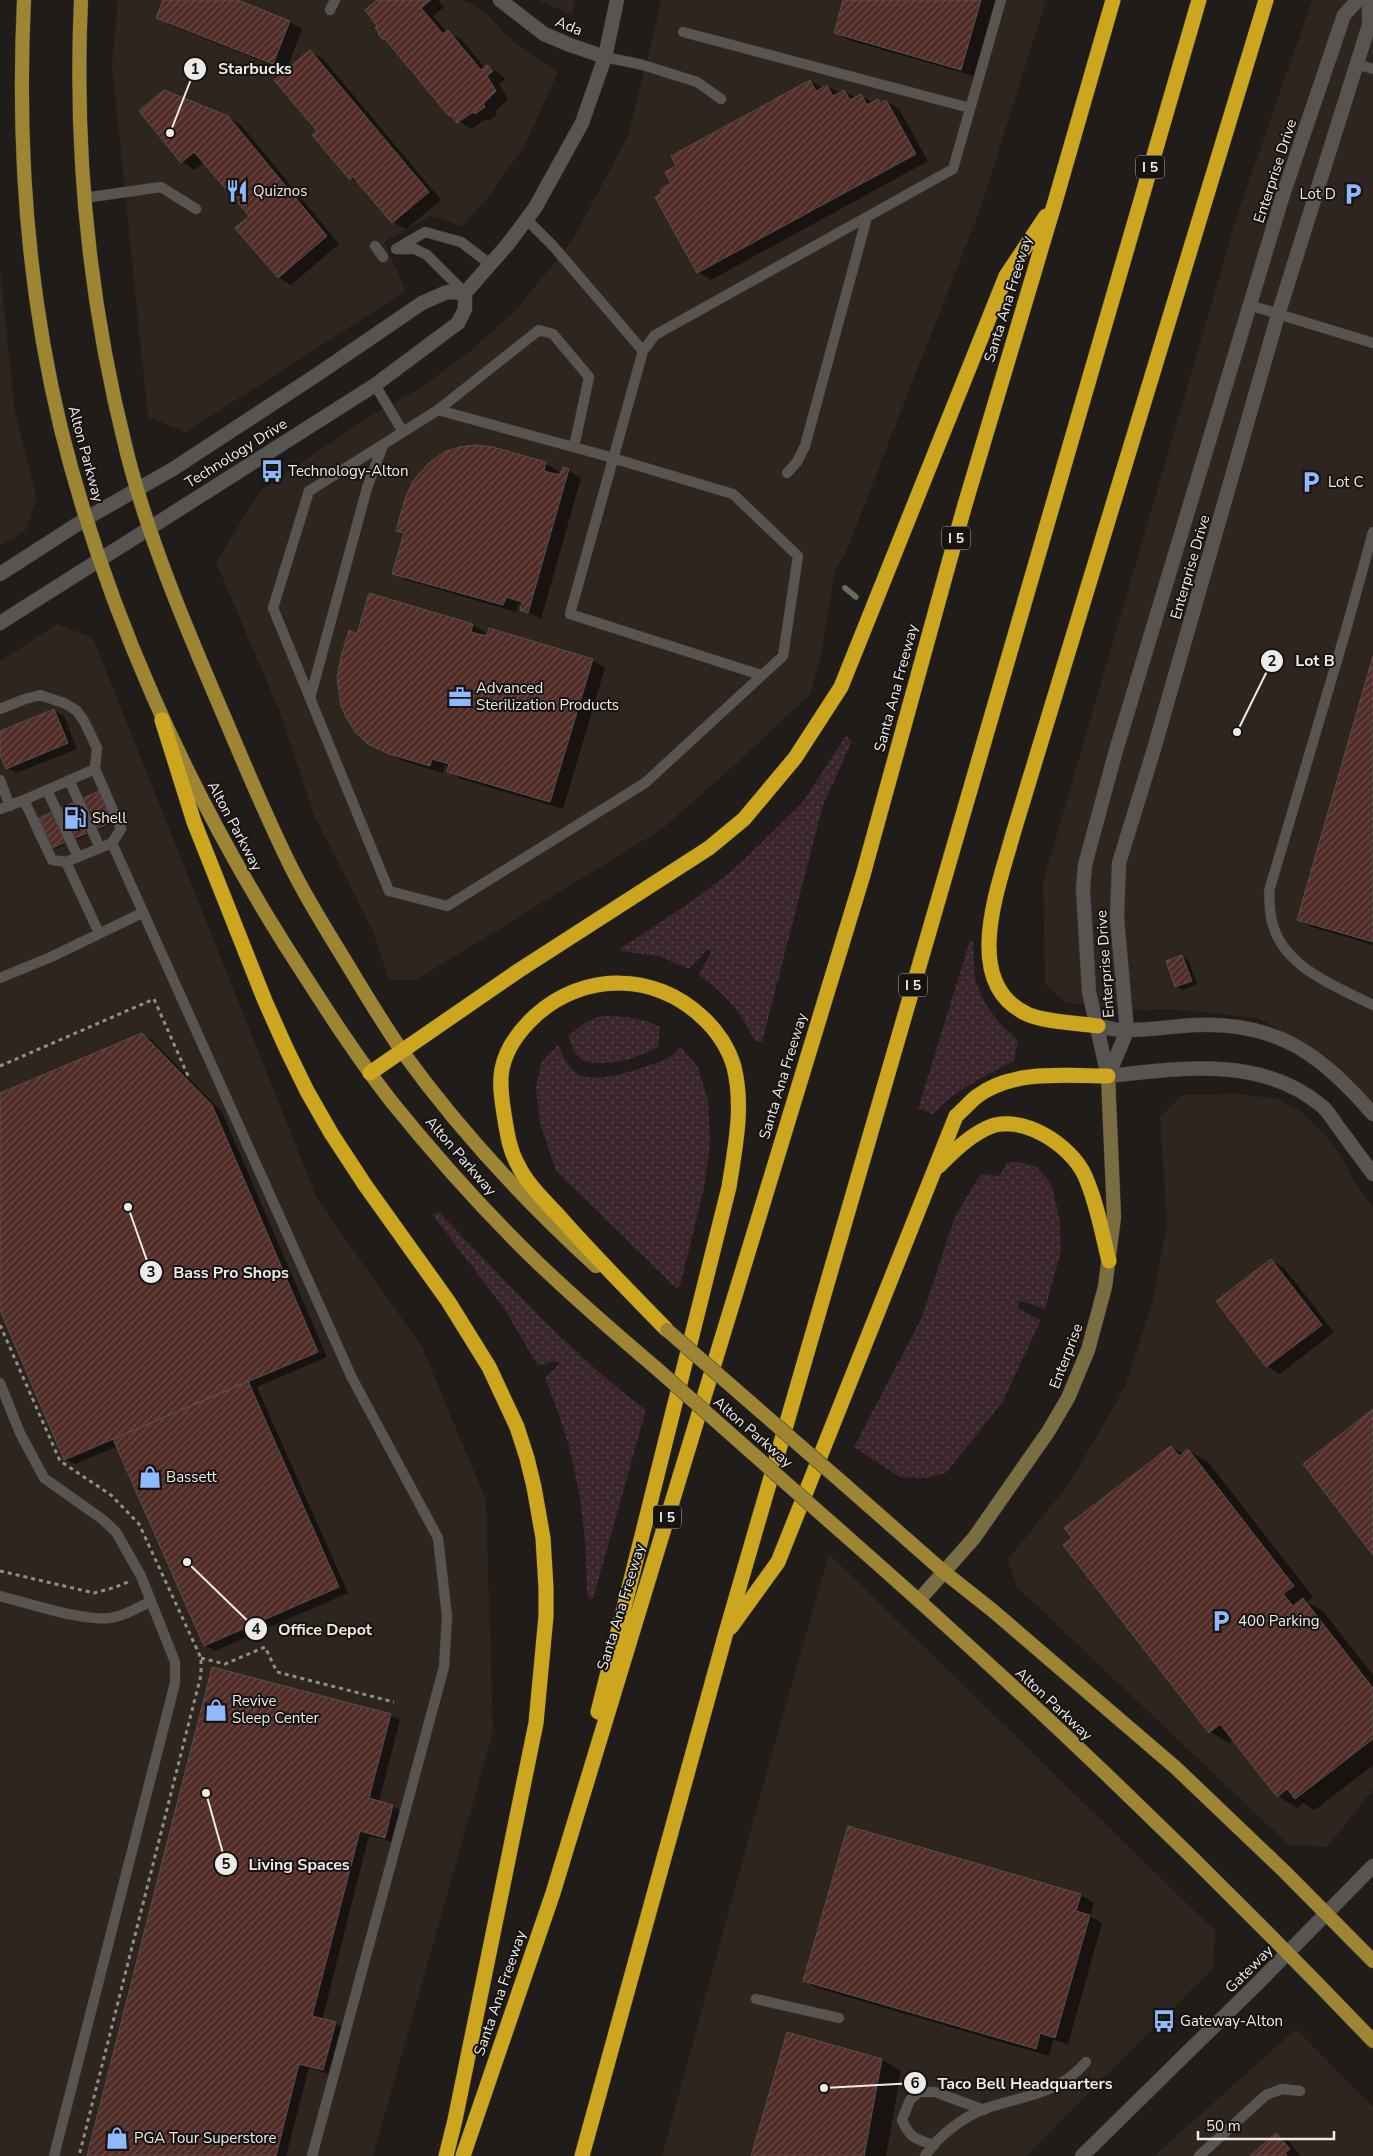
<svg xmlns="http://www.w3.org/2000/svg" width="1373" height="2156" font-family="'Nunito Sans',sans-serif">
	<defs>
		<pattern id="park-dots" width="8" height="8" patternUnits="userSpaceOnUse" patternTransform="scale(1.25)"><rect width="8" height="8" fill="#3b262e"/><path d="M2 2h.1M6 6h.1" fill="none" stroke="#58464c" stroke-width="1.8" stroke-linecap="round"/></pattern>
		<pattern id="building-hatch" width="6" height="6" patternUnits="userSpaceOnUse" patternTransform="scale(1.25)"><rect width="6" height="6" fill="#512c27"/><path d="M-1 1l2-2M0 6l6-6M5 7l2-2" fill="none" stroke="#6a4b46"/></pattern>
	</defs>
	<rect width="100%" height="100%" fill="#201c1a"/>
	<path fill="#2d251e" d="M118,0H462L473,4L490,17L508,37L530,54L558,72L524,147L485,201L461,227L444,219L431,216L384,242L406,291L183,434L181,430L148,417L112,65Z
		M538,0H575L572,15Z
		M661,0H1046L981,207L847,549L835,572L820,659L810,694L738,762L662,829L416,980H389L373,932L313,813L281,715L216,562L260,491L361,422L423,386L468,353L516,310L572,241L628,136L652,41Z
		M1312,0H1373V1114L1306,1046L1258,1018L1172,1009L1144,1010L1066,1003L1045,984L1043,882L1238,213Z
		M0,268L15,413L37,498L25,531L0,546Z
		M57,624L93,638L317,1199L422,1347L486,1500L493,1732L373,2156H0V661Z
		M1240,1094L1278,1099L1300,1111L1324,1134L1340,1154L1357,1186L1373,1207V1790L1327,1847L1289,1845L1017,1587L1008,1559L1069,1484L1125,1387L1152,1304L1167,1224L1160,1117L1182,1095Z
		M829,1554L1215,1931L1213,1968L1026,2156H662L767,1771Z
		M1296,2029L1373,2107V2156H1154Z"/>
	<path fill="url(#park-dots)" d="M846,736L852,741L823,805L762,1042L755,1041C740,1011 726,995 699,975L711,952L708,949L689,969L659,956L620,951L621,948L688,904L724,877L750,854L802,803Z
		M970,940L973,942C974,954 973,966 975,977C981,1004 998,1023 1018,1040L1014,1061C985,1076 956,1089 933,1114L918,1109Z
		M601,1016C622,1016 641,1017 660,1027L658,1047C635,1059 609,1067 583,1061L575,1053L568,1036L586,1022Z
		M558,1045C563,1055 570,1072 582,1076C604,1083 645,1067 666,1059C671,1057 677,1050 681,1047L698,1067L708,1101L710,1143L704,1188L680,1286L676,1288L556,1171L540,1123L536,1088L541,1063Z
		M1019,1162L1037,1167L1051,1183L1060,1221L1061,1251L1045,1309L1020,1301L1017,1308L1041,1320L1003,1401L946,1473L926,1478L900,1477L854,1447L922,1317L955,1216L981,1174L1000,1176L1006,1163Z
		M439,1212C506,1281 569,1353 646,1410L593,1599L589,1598L587,1592C586,1512 576,1453 545,1378L560,1363L554,1361L538,1366L505,1310L432,1214Z"/>
	<path fill="#0007" d="M164,0H234L290,22L302,29L286,71L170,25L157,17Z
		M379,0H438L444,7L433,16L447,32L461,39L485,68L488,66L500,74L505,79L499,84L508,99L495,112L497,114L489,121L486,119L471,129L450,115L389,42L384,39Z
		M844,0H996L974,76L848,40L835,32Z
		M310,52L323,59L441,200L406,229L393,222L362,185L351,179L318,132Z
		M810,81L823,88L827,86L840,93L844,91L856,98L861,96L873,103L878,101L882,103L886,101L899,109L928,161L711,280L698,272Z
		M141,111L227,117L241,125L339,244L291,285L278,277L250,217L204,162L195,170L182,162Z
		M545,463L558,471L557,476L561,477L568,470L581,478L541,619L522,609L523,605L519,604L516,612L406,580L394,573L405,535L397,530Z
		M472,625L485,632L484,637L592,660L605,668L563,809L461,779L449,771L450,767L445,765L443,773L403,761L369,743L344,712L339,694V672L358,635Z
		M1373,660V945L1312,927L1299,920Z
		M54,710L64,716L77,749L16,773L7,768L0,752V732Z
		M99,793L102,794L114,823L56,849L53,847Z
		M1182,957L1188,960L1197,984L1182,990L1176,986Z
		M142,1034L152,1040L222,1112L327,1357L257,1387L348,1593L215,1651L205,1646L118,1446L75,1464L65,1459L0,1306V1095Z
		M1271,1260L1284,1268L1334,1332L1280,1374L1267,1366L1218,1301Z
		M1171,1447L1184,1454L1189,1451L1208,1462L1313,1597L1307,1602L1323,1611L1373,1675V1765L1315,1810L1303,1803L1297,1808L1278,1796L1233,1739L1229,1743L1210,1732Z
		M390,1715L400,1720L379,1802L393,1806L402,1812L394,1842L369,1836L322,2020L335,2023L345,2029L333,2075L309,2068L286,2156H88Z
		M849,1827L1081,1895L1094,1903L1090,1916L1102,1923L1068,2044L1053,2040L1049,2056L817,1988L805,1981Z
		M882,2060L901,2071L886,2156H753Z
		M1276,2135L1289,2142L1301,2156H1252Z"/>
	<g fill="none" stroke-linecap="round" stroke-linejoin="round">
		<path stroke="#676e55" stroke-width="5.5" d="M845,588L856,597"/>
	</g>
	<path fill="url(#building-hatch)" stroke="#544f4e" d="M163,0H238L290,21L273,64L156,18Z
		M377,0H431L421,8L443,34L448,30L481,70L487,65L493,71L487,76L496,91L483,104L485,107L475,114L473,112L457,123L451,115L449,116L385,39L383,40L378,34L379,33L375,28L377,26L365,10Z
		M843,0H981L961,70L834,33Z
		M310,50L429,192L392,223L353,177L350,180L312,135L317,131L274,80Z
		M810,80L816,91L827,85L833,96L844,90L850,100L861,94L867,105L878,99L880,103L886,100L916,154L697,273L655,197L662,193L660,190L671,183L665,172L676,166L671,156Z
		M164,90L228,116L327,236L278,278L235,228L249,216L194,152L181,163L139,111Z
		M475,445L493,447L546,462L544,471L560,475L563,467L569,469L528,613L520,610L522,602L506,597L503,605L392,574L404,533L396,531L405,499L413,481L429,463L444,452L460,447Z
		M369,593L473,624L471,632L487,636L489,628L593,659L550,802L447,772L449,764L432,759L430,766L389,754L368,744L356,733L347,719L341,706L337,678L341,657L349,630L357,634Z
		M1373,656V942L1297,920Z
		M54,709L68,743L6,769L0,755V731Z
		M99,791L113,822L52,848L39,818Z
		M1182,955L1192,981L1175,987L1166,961Z
		M142,1033L212,1105L318,1352L64,1460L0,1310V1093Z
		M1271,1259L1322,1325L1266,1367L1216,1301Z
		M248,1381L339,1587L204,1646L113,1439Z
		M1373,1409V1555L1303,1464Z
		M1171,1446L1179,1456L1188,1449L1294,1586L1283,1594L1293,1606L1303,1598L1373,1688V1739L1295,1799L1287,1789L1277,1797L1220,1724L1209,1733L1063,1545L1072,1538L1064,1528Z
		M212,1667L391,1714L369,1798L393,1805L385,1838L360,1831L312,2016L336,2022L323,2070L299,2064L276,2156H87Z
		M848,1826L1081,1894L1076,1911L1090,1915L1055,2038L1040,2033L1036,2049L803,1981Z
		M787,2032L882,2059L864,2156H751Z
		M1276,2133L1290,2149L1285,2153L1287,2156H1250Z"/>
	<g fill="none" stroke-linecap="round" stroke-linejoin="round">
		<defs>
			<path id="service" d="M330,10L335,0
				M683,32L970,108
				M605,57L643,65L697,82L721,99
				M1356,64L1373,69
				M84,198L161,187L196,209
				M527,220L554,247L643,351
				M375,246L383,257
				M396,249L425,232L461,242L490,264
				M397,249H415L427,255L465,293
				M1249,305L1373,343
				M375,385L403,432
				M438,410L599,454L733,494L798,556L783,656L645,783L447,906L389,891L273,608L309,491L438,410L539,330L553,334L589,377L574,447
				M787,473L797,462L805,446L867,217
				M1373,532L1346,630L1269,891C1270,902 1269,914 1273,925C1285,968 1337,987 1373,1005
				M761,675L570,614L643,351L655,335L953,169L1001,0
				M310,698L367,488L383,445
				M0,709L25,699L40,695L64,703L76,710L84,721L97,748L95,769
				M0,780L10,806
				M69,780L100,848
				M47,790L78,857
				M24,800L95,769L121,829L112,843L66,862L99,933
				M0,809L24,800L52,860L66,862
				M112,843L352,1378L438,1538L447,1616L444,1667L312,2156
				M0,978L51,957L142,913
				M0,1383L20,1433L44,1478L102,1519L116,1532L141,1576L175,1662V1683L54,2156
				M0,1596C28,1603 89,1624 115,1617C128,1614 140,1607 151,1601
				M756,1999L839,2018
				M934,2145C915,2139 910,2138 902,2120L910,2100L919,2092H935L984,2110
				M925,2156C938,2136 962,2118 984,2109C1023,2095 1057,2096 1086,2062
				M1199,2156L1266,2095L1282,2089L1300,2091"/>
			<path id="minor" d="M500,0L544,34L570,45L605,57"/>
			<path id="tertiary" d="M0,574L87,518L173,469L315,376L422,303L447,292L465,293
				M0,623L375,385L458,323L465,309V293L508,244L535,208L582,123L605,57L617,0
				M1098,1026C1108,1028 1119,1031 1128,1030C1151,1030 1174,1026 1197,1025C1279,1022 1321,1055 1373,1114
				M1108,1076L1089,992L1083,889L1085,865L1115,754L1282,198L1344,15L1358,0
				M1108,1076L1127,1031L1117,917L1119,863L1154,749L1278,315L1369,25V0
				M1108,1076C1181,1068 1262,1055 1323,1107C1329,1113 1334,1121 1339,1128C1350,1143 1362,1159 1373,1174
				M1082,2156L1258,1983L1373,1866"/>
			<path id="secondary" d="M919,1600L974,1538L1048,1432L1068,1398L1088,1350L1105,1287L1114,1217L1108,1076"/>
			<path id="primary" d="M24,0C17,143 27,289 61,429C106,610 186,787 285,945C319,998 352,1051 391,1101C437,1158 486,1213 539,1264C577,1300 616,1334 656,1368
				M81,0C74,151 89,302 126,449C149,542 188,632 226,721C247,771 268,821 292,869C306,897 322,923 338,949C359,983 379,1018 402,1051C458,1129 525,1201 596,1266
				M844,1484L944,1572L992,1610L1176,1768L1285,1872L1373,1961
				M829,1521C1018,1686 1200,1860 1373,2041"/>
			<path id="motorway" d="M162,720L194,822L265,1001L286,1048L307,1091L331,1133L365,1185L448,1301L489,1367L517,1427L527,1458L534,1487L543,1538L546,1588V1616L536,1723L455,2120L446,2156
				M1098,1026C1079,1023 1044,1022 1027,1014C960,983 999,886 1013,834L1266,0
				M370,1073L518,971L709,848L744,819L795,758L841,687L1006,276L1046,216
				M939,1166C953,1152 968,1137 987,1128C1021,1112 1071,1145 1085,1176C1097,1203 1102,1233 1109,1261
				M731,1627L778,1562L956,1116C963,1110 969,1103 976,1097C1012,1069 1065,1076 1108,1076
				M598,1712L729,1187C735,1148 744,1107 734,1067C729,1049 717,1030 702,1017C655,972 583,972 535,1016C520,1030 506,1048 502,1069C499,1084 502,1100 504,1114C507,1132 509,1149 518,1165C527,1184 543,1199 558,1215C593,1255 630,1292 667,1330
				M463,2156L553,1893L863,875L964,508L1055,202L1113,0
				M582,2156L725,1636L1199,0"/>
		</defs>
		<use href="#service" stroke="#3b3937" stroke-width="11"/>
		<use href="#minor" stroke="#3b3937" stroke-width="15"/>
		<use href="#tertiary" stroke="#3b3937" stroke-width="15"/>
		<use href="#secondary" stroke="#3b3937" stroke-width="15"/>
		<use href="#primary" stroke="#3b3937" stroke-width="15"/>
		<use href="#motorway" stroke="#3b3937" stroke-width="16"/>
		<path stroke="#908d8b" stroke-width="3" stroke-dasharray="4 4" stroke-linecap="butt" d="M0,1066L154,999L189,1078
			M0,1325L60,1461L111,1495L139,1524L201,1658V1675L79,2156
			M0,1571L94,1593L116,1587L130,1581
			M201,1658L225,1664L265,1647L277,1672L394,1702"/>
		<use href="#service" stroke="#585452" stroke-width="10"/>
		<use href="#minor" stroke="#585452" stroke-width="14"/>
		<use href="#tertiary" stroke="#585452" stroke-width="14"/>
		<use href="#secondary" stroke="#7a6d42" stroke-width="14"/>
		<use href="#primary" stroke="#9d8533" stroke-width="14"/>
		<use href="#motorway" stroke="#cba61e" stroke-width="15"/>
		<defs>
			<path id="primary-bridge" d="M667,1330L844,1484
				M656,1368L829,1521"/>
		</defs>
		<use href="#primary-bridge" stroke="#3b3937" stroke-width="15" stroke-linecap="butt"/>
		<use href="#primary-bridge" stroke="#9d8533" stroke-width="14"/>
	</g>
	<defs>
		<symbol id="restaurant-bare" viewBox="-9 -9 18 18"><path d="M-5-6h1v4h1v-4h1v4h1v-4h1v5L-1.5 .5V6h-2V.5L-5-1ZM5-6V6H3V1.5H1.5Q1.5-4 5-6Z" fill="#8fb8fd" stroke="#161311" stroke-width="2.5" paint-order="stroke"/></symbol>
		<symbol id="parking-bare" viewBox="-9 -9 18 18"><path d="M-3.5-5.5H1a3.5 3.5 0 0 1 0 7H-1V5.5H-3.5ZM-1-3.4V-.6H.8a1.4 1.4 0 0 0 0-2.8Z" fill="#8fb8fd" stroke="#161311" stroke-width="2.5" paint-order="stroke"/></symbol>
		<symbol id="bus-bare" viewBox="-9 -9 18 18"><path d="M-5-6H5V4H4V6H2V4H-2V6H-4V4H-5ZM-3.5-4V0h7V-4ZM-3.5 1.2v1.5H-2V1.2ZM2 1.2v1.5H3.5V1.2Z" fill="#8fb8fd" stroke="#161311" stroke-width="2.5" paint-order="stroke"/></symbol>
		<symbol id="office-bare" viewBox="-9 -9 18 18"><path d="M-6-3h4V-5.5h4V-3h4V5H-6ZM-1-4.5V-3h2v-1.5ZM-6 0V1H6V0Z" fill="#8fb8fd" stroke="#161311" stroke-width="2.5" paint-order="stroke"/></symbol>
		<symbol id="fuel-bare" viewBox="-9 -9 18 18"><path d="M-5.5-6h7V0h2V4h1.3V-2.5L3-4.5l.8-.8L6-3V5H2.5V1h-1V6h-7ZM-4.2-4.7v3.2H.2V-4.7Z" fill="#8fb8fd" stroke="#161311" stroke-width="2.5" paint-order="stroke"/></symbol>
		<symbol id="shop-bare" viewBox="-9 -9 18 18"><path d="M-5-2.5h2.3a2.7 3.5 0 0 1 5.4 0H5L5.5 6h-11ZM-1.5-2.5h3a1.5 2.3 0 0 0-3 0Z" fill="#8fb8fd" stroke="#161311" stroke-width="2.5" paint-order="stroke"/></symbol>
	</defs>
	<g fill-rule="evenodd">
		<use href="#restaurant-bare" x="221" y="175" width="32" height="32"/>
		<use href="#parking-bare" x="1337" y="178" width="32" height="32"/>
		<use href="#bus-bare" x="256" y="455" width="32" height="32"/>
		<use href="#parking-bare" x="1295" y="466" width="32" height="32"/>
		<use href="#office-bare" x="444" y="681" width="32" height="32"/>
		<use href="#fuel-bare" x="59" y="802" width="32" height="32"/>
		<use href="#shop-bare" x="134" y="1461" width="32" height="32"/>
		<use href="#parking-bare" x="1205" y="1605" width="32" height="32"/>
		<use href="#shop-bare" x="200" y="1694" width="32" height="32"/>
		<use href="#bus-bare" x="1148" y="2005" width="32" height="32"/>
		<use href="#shop-bare" x="101" y="2122" width="32" height="32"/>
	</g>
	<g text-anchor="middle" stroke-width="4" stroke-linejoin="round" paint-order="stroke">
		<g fill="#161311" stroke="#acaaa8" stroke-width="1">
			<rect x="1136" y="155.5" width="28" height="23" rx="4"/>
			<rect x="942" y="526.5" width="28" height="23" rx="4"/>
			<rect x="899" y="973.5" width="28" height="23" rx="4"/>
			<rect x="653" y="1505.5" width="28" height="23" rx="4"/>
		</g>
		<g font-size="14" font-weight="bold" fill="#edebe9">
			<text x="1150" y="172">I 5</text>
			<text x="956" y="543">I 5</text>
			<text x="913" y="990">I 5</text>
			<text x="667" y="1522">I 5</text>
		</g>
		<g font-size="15" fill="#edebe9" stroke="#161311">
			<text transform="translate(569 26) rotate(22)" y="5">Ada</text>
			<text transform="translate(1275 171) rotate(-72)" y="5">Enterprise Drive</text>
			<text transform="translate(1008 299) rotate(-73)" y="5">Santa Ana Freeway</text>
			<text transform="translate(236 453) rotate(-32)" y="5">Technology Drive</text>
			<text transform="translate(86 454) rotate(75)" y="5">Alton Parkway</text>
			<text transform="translate(1190 567) rotate(-74)" y="5">Enterprise Drive</text>
			<text transform="translate(896 688) rotate(-75)" y="5">Santa Ana Freeway</text>
			<text transform="translate(235 826) rotate(62)" y="5">Alton Parkway</text>
			<text transform="translate(1105 964) rotate(-94)" y="5">Enterprise Drive</text>
			<text transform="translate(783 1076) rotate(-73)" y="5">Santa Ana Freeway</text>
			<text transform="translate(461 1156) rotate(49)" y="5">Alton Parkway</text>
			<text transform="translate(1066 1356) rotate(-69)" y="5">Enterprise</text>
			<text transform="translate(753 1432) rotate(41)" y="5">Alton Parkway</text>
			<text transform="translate(621 1607) rotate(-73)" y="5">Santa Ana Freeway</text>
			<text transform="translate(1054 1704) rotate(43)" y="5">Alton Parkway</text>
			<text transform="translate(1249 1969) rotate(-45)" y="5">Gateway</text>
			<text transform="translate(500 1993) rotate(-71)" y="5">Santa Ana Freeway</text>
		</g>
		<g font-size="15" fill="#edebe9" stroke="#161311" text-anchor="start">
			<text x="253" y="196">Quiznos</text>
			<text x="1336" y="199" text-anchor="end">Lot D</text>
			<text x="288" y="476">Technology-Alton</text>
			<text x="1328" y="487">Lot C</text>
			<text x="476" y="693">Advanced<tspan x="476" dy="17">Sterilization Products</tspan></text>
			<text x="92" y="823">Shell</text>
			<text x="166" y="1482">Bassett</text>
			<text x="1238" y="1626">400 Parking</text>
			<text x="232" y="1706">Revive<tspan x="232" dy="17">Sleep Center</tspan></text>
			<text x="1180" y="2026">Gateway-Alton</text>
			<text x="134" y="2143">PGA Tour Superstore</text>
		</g>
	</g>
	<path fill="none" stroke="#edebe9" stroke-width="2" d="M170 133L195 69M1237 732L1272 661M128 1207L151 1272M187 1562L256 1629M206 1793L226 1864M824 2088L915 2083"/>
	<g fill="#edebe9" stroke="#161311" stroke-width="2">
		<circle cx="170" cy="133" r="5"/>
		<circle cx="1237" cy="732" r="5"/>
		<circle cx="128" cy="1207" r="5"/>
		<circle cx="187" cy="1562" r="5"/>
		<circle cx="206" cy="1793" r="5"/>
		<circle cx="824" cy="2088" r="5"/>
		<circle cx="195" cy="69" r="12"/>
		<circle cx="1272" cy="661" r="12"/>
		<circle cx="151" cy="1272" r="12"/>
		<circle cx="256" cy="1629" r="12"/>
		<circle cx="226" cy="1864" r="12"/>
		<circle cx="915" cy="2083" r="12"/>
	</g>
	<g font-size="15" text-anchor="middle" font-weight="bold" fill="#111">
		<text x="195" y="74">1</text>
		<text x="1272" y="666">2</text>
		<text x="151" y="1277">3</text>
		<text x="256" y="1634">4</text>
		<text x="226" y="1869">5</text>
		<text x="915" y="2088">6</text>
	</g>
	<g font-size="16" text-anchor="middle" font-weight="bold" fill="#edebe9" stroke="#161311" stroke-width="4" stroke-linejoin="round" paint-order="stroke">
		<text x="255" y="74">Starbucks</text>
		<text x="1315" y="666">Lot B</text>
		<text x="231" y="1278">Bass Pro Shops</text>
		<text x="325" y="1635">Office Depot</text>
		<text x="299" y="1870">Living Spaces</text>
		<text x="1025" y="2089">Taco Bell Headquarters</text>
	</g>
	<path d="M1198 2131v8h136v-8" fill="none" stroke="#edebe9" stroke-width="2.5"/>
	<text x="1206" y="2131" font-size="15" fill="#edebe9" stroke="#161311" stroke-width="4" paint-order="stroke">50 m</text>
</svg>
